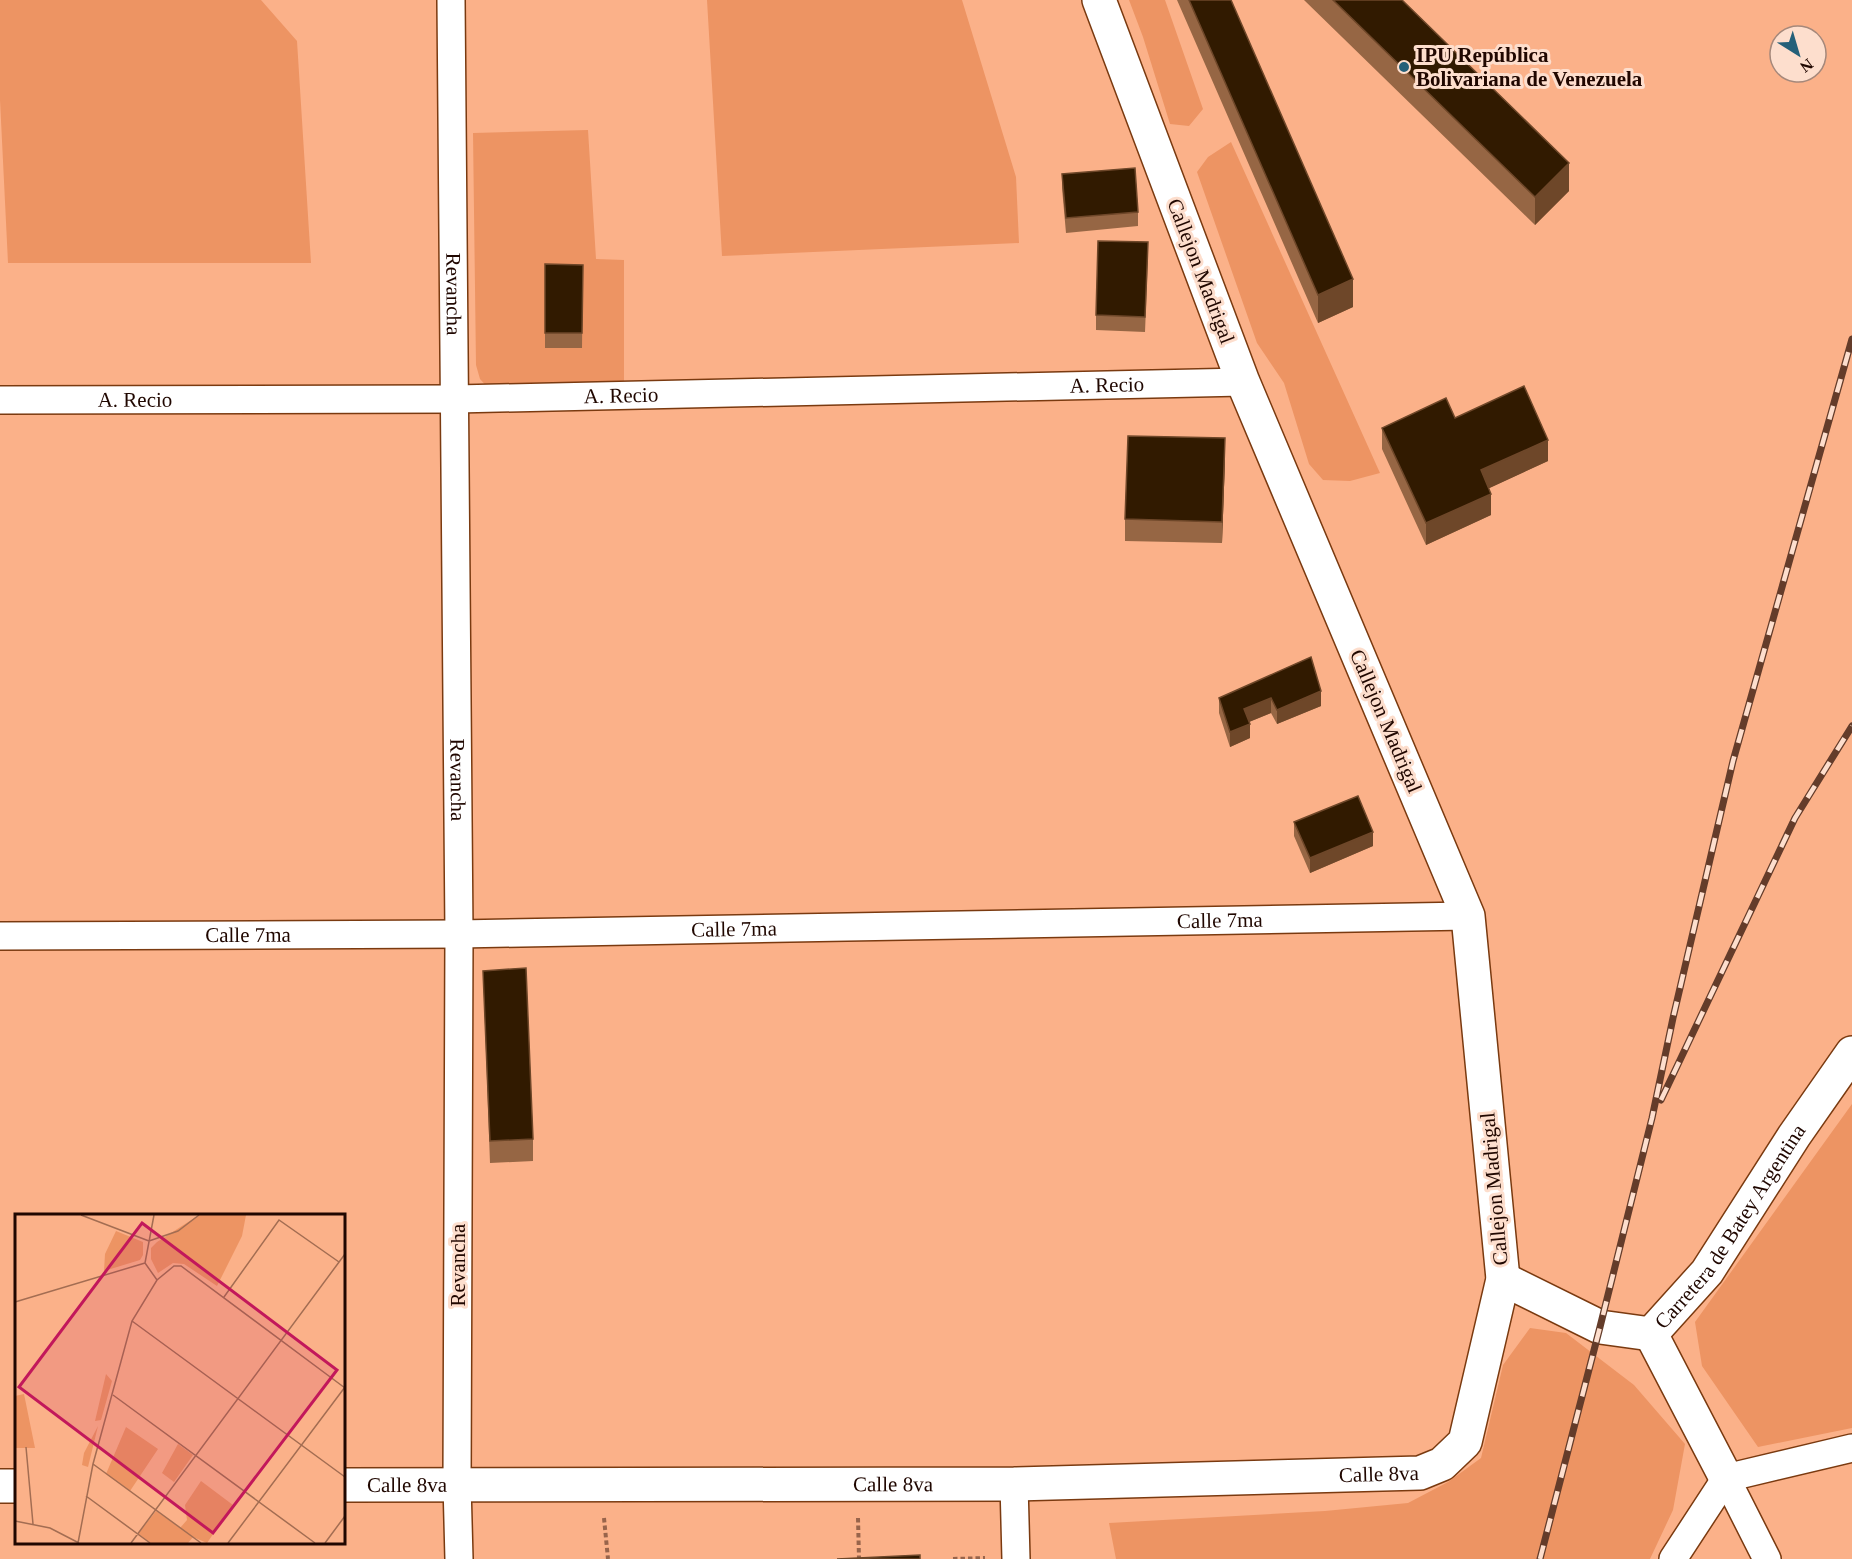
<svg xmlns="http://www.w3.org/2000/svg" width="1852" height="1559" font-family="Georgia,serif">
	<rect width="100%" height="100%" fill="#fbb189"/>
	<path fill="#ed9463" d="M0,0H261L297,41L311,263H8L0,100Z
		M707,0H962L1016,177L1019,243L722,256Z
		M1129,0H1165L1203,109L1189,126L1170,124L1143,37Z
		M588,130L596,259L624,260V381L491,391L480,379L476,365L473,133Z
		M1231,142L1380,473L1350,481L1323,480L1309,464L1284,383L1257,343L1197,172L1208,157Z
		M1852,1104V1428L1758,1447L1702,1366L1695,1322Z
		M1530,1328L1566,1333L1634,1385L1685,1444L1673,1510L1650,1559H1116L1109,1523L1325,1511L1408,1503L1448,1482L1481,1458L1503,1365Z"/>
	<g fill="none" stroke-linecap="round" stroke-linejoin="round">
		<defs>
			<g id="minor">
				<path id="s1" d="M451,0L459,934L457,1484L459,1559"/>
				<path id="s2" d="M0,400L456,399L1243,382"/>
				<path id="s3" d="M0,936L459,934L1468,916"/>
				<path d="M1726,1478L1852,1448"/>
				<path d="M1726,1478L1767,1559"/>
				<path d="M1014,1484L1016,1559"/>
				<path d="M1673,1559L1726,1478"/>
			</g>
			<g id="tertiary">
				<path d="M1503,1279L1600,1327L1651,1334"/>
				<path id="s4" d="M1651,1334L1707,1272L1794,1136L1852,1053"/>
				<path d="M1651,1334L1726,1478"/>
				<path id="s5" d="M344,1485L1014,1484L1420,1473L1442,1464L1465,1442L1503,1279L1468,916L1243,382L1099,0"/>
				<path d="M0,1486H16"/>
			</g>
		</defs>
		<use href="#minor" stroke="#7a3a10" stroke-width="30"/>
		<use href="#tertiary" stroke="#7a3a10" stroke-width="36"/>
		<path stroke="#98644b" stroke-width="4" stroke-dasharray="4.5 3" stroke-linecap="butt" d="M604,1518L608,1559
			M858,1518L859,1559
			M953,1559L985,1558"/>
		<use href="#minor" stroke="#fff" stroke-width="27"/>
		<use href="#tertiary" stroke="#fff" stroke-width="33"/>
		<defs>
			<path id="rail" d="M1661,1100L1795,818L1852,726
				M1540,1559L1600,1327L1652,1118L1673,1018L1733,761L1852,339"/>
		</defs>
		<use href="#rail" stroke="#643c2a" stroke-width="7"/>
		<use href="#rail" stroke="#fddecd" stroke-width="4.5" stroke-dasharray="14" stroke-linecap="butt"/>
	</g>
	<path fill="#966644" d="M1177,0H1231L1353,307L1318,323Z
		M1304,0H1402L1569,191L1535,225Z
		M1062,174L1138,212V226L1066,233L1062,188Z
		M1148,257L1145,332L1096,330V315Z
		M545,264L583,265L582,348H545Z
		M1455,418L1548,461L1489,488L1491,515L1426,545L1382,449V428Z
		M1225,460L1222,543L1125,541V519Z
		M1311,657L1321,706L1277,724L1271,713L1249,722L1250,738L1230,747L1219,713V698Z
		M1294,822L1373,846L1310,873L1294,836Z
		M483,971L533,1139V1161L490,1163Z"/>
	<path fill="#6e4729" d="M1569,163V191L1535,225V197Z
		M1353,279V307L1318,323V295Z
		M1225,438V460L1222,543V522Z
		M1548,440V461L1481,492V470Z
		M1491,494V515L1426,545V523Z
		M1321,691V706L1277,724V710Z
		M1271,698V713L1244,724V709Z
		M1250,724V738L1230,747V732Z
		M1373,832V846L1310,873V858Z"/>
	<path fill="#311a00" stroke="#6e4729" stroke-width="1.5" d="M1189,0H1231L1353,279L1318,295Z
		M1333,0H1402L1569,163L1535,197Z
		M1135,168L1138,212L1066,218L1062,174Z
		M1098,241L1148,242L1145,317L1096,315Z
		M545,264L583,265L582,333H545Z
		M1524,386L1548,440L1481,470L1491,494L1426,523L1382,428L1446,398L1455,418Z
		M1128,436L1225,438L1222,522L1125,519Z
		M1311,657L1321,691L1277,710L1271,698L1244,709L1250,724L1230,732L1219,698Z
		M1358,796L1373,832L1310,858L1294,822Z
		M526,968L533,1139L490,1141L483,971Z
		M920,1555V1559H837Z"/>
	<circle fill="#256079" stroke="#fddecd" stroke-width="2" cx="1404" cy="67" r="6"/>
	<g text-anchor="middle" stroke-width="6" stroke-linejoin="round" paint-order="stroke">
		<g font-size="21" font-weight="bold" fill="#200700" stroke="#fddecd" text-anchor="start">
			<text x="1416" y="62">IPU República<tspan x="1416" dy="24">Bolivariana de Venezuela</tspan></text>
		</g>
		<g font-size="21" fill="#200700" stroke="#fddecd">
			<text transform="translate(1201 271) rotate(69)" y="7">Callejon Madrigal</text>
			<text dy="7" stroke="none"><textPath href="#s1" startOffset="294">Revancha</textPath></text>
			<text dy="7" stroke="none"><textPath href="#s2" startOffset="1107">A. Recio</textPath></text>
			<text dy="7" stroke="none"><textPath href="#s2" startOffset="621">A. Recio</textPath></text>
			<text dy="7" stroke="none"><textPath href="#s2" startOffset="135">A. Recio</textPath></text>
			<text transform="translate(1386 721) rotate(67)" y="7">Callejon Madrigal</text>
			<text dy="7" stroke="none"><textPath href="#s1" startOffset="780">Revancha</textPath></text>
			<text dy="7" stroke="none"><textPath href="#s3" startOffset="1220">Calle 7ma</textPath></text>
			<text dy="7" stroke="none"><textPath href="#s3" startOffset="734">Calle 7ma</textPath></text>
			<text dy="7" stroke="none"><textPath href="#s3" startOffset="248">Calle 7ma</textPath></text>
			<text transform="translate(1494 1189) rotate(-95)" y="7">Callejon Madrigal</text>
			<text dy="7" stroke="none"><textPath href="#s4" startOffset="134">Carretera de Batey Argentina</textPath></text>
			<text transform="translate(458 1265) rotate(-90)" y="7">Revancha</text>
			<text dy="7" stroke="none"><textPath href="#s5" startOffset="1035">Calle 8va</textPath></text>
			<text dy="7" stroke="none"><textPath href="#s5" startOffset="63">Calle 8va</textPath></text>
			<text dy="7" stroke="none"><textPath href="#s5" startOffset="549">Calle 8va</textPath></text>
		</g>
	</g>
	<g transform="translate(15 1214)">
		<rect width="330" height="330" fill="#fbb189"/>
		<path d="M184,1H231L227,22L202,72L169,50L158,49L143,59L136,45V34L142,28ZM101,17L128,28V41L125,46L89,57L90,40ZM91,160L97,167L86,206L80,207ZM9,180L20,234H0V182ZM83,212L73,253L67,251L69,239ZM111,213L143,235L115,277L91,260ZM163,230L178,241L159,268L147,259ZM186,267L218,291L192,329L178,323L173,329H135L123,320L141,297L165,314L172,306L170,291Z" fill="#ed9463"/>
		<path fill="none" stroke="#a36d52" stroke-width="1.5" d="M66,1L134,27M134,27L163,17L184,1M130,49L139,1M130,49L142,66M209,83L264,6L324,48M0,88L130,49M117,107L330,263M98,181L300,329M11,233L18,310M78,250L186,329M71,282L135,329M0,307L35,314L64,329M63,329L78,250L117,107L142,66L159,52H166L330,174M116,329L330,40M213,329L330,173M310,329L330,302"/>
		<path fill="#c2185b" fill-opacity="0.15" stroke="#c2185b" stroke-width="3" d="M127,9L322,156L198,319L4,173Z"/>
		<rect width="330" height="330" fill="none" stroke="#200700" stroke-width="3"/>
	</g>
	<g transform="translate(1798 54) rotate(143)"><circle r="28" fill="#fddecd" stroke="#a5887b" stroke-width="1.5"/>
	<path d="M0-4.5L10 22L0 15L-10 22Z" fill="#256079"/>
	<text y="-9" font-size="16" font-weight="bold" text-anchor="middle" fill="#200700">N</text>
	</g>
</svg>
